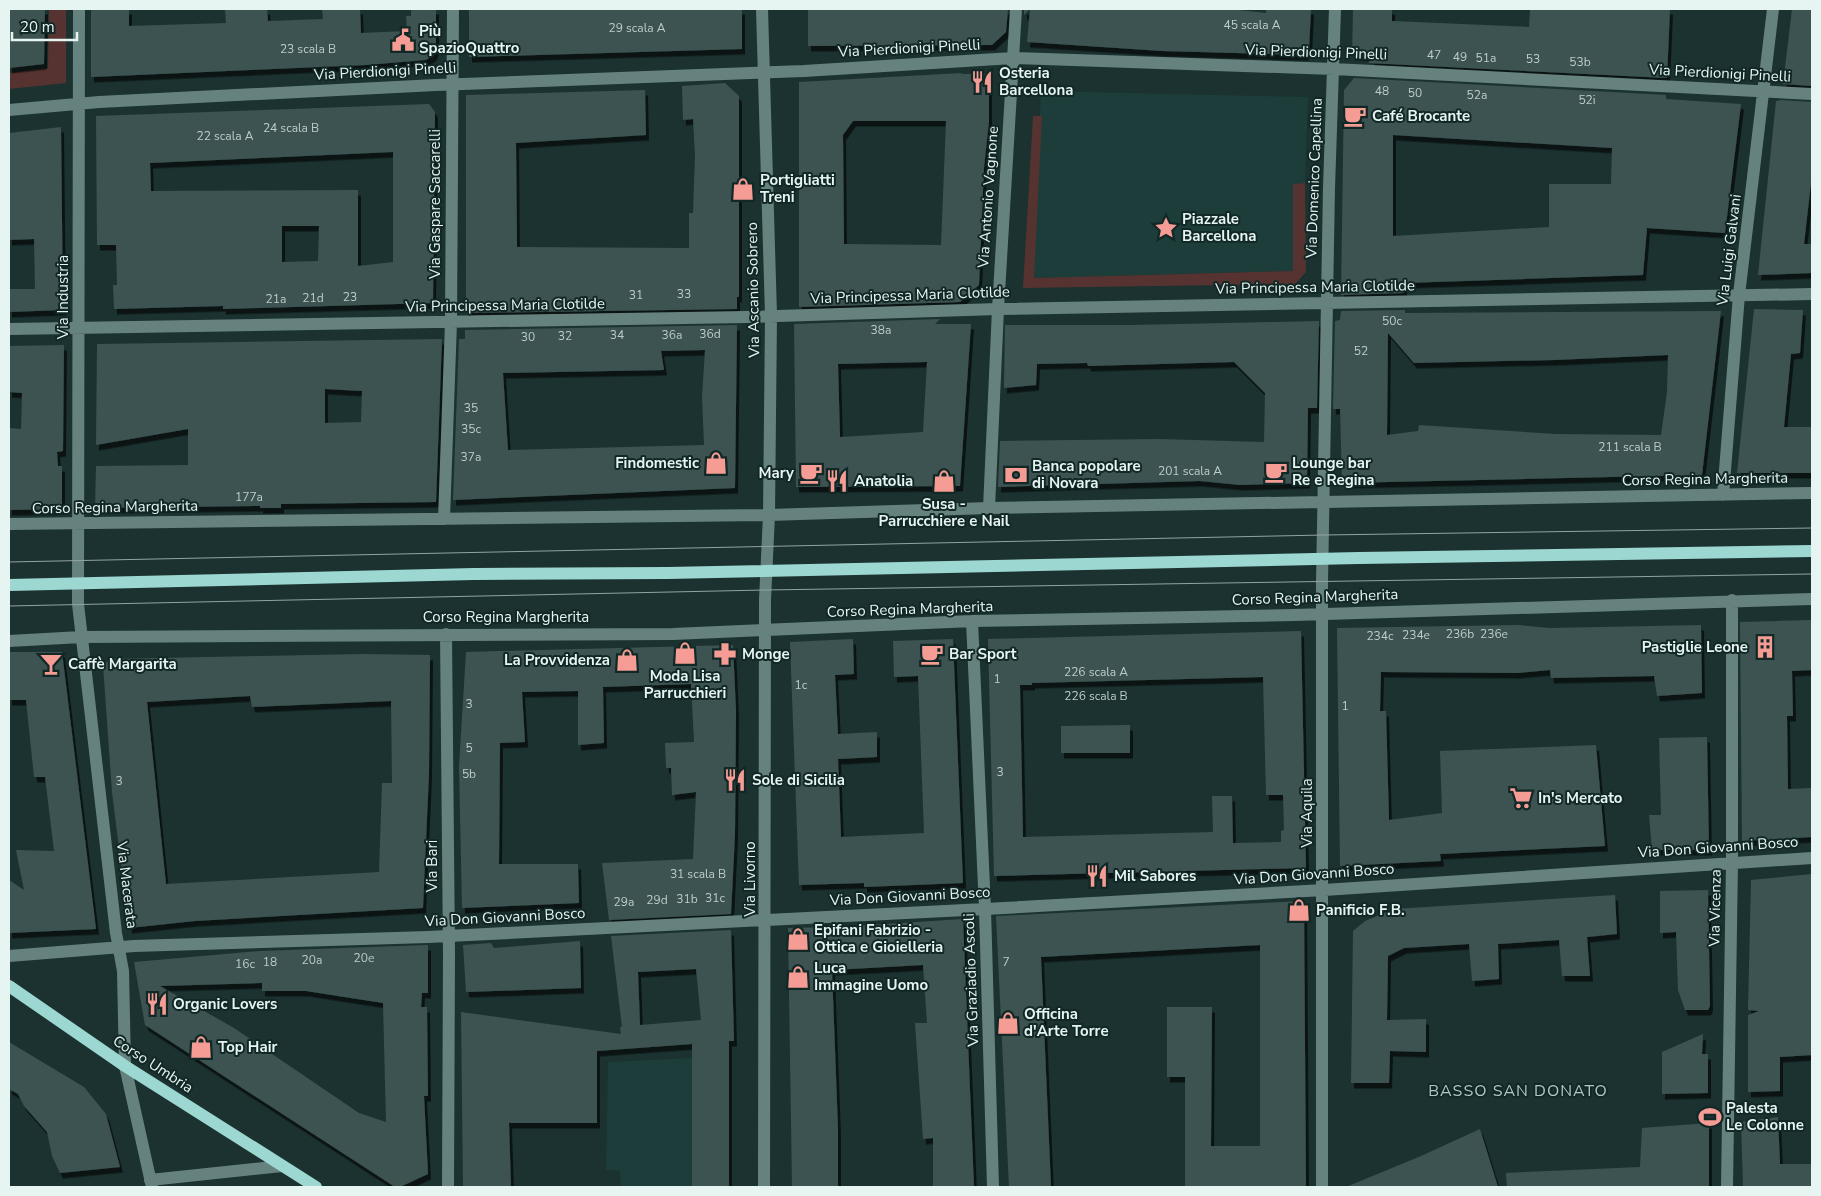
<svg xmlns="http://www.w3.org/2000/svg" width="1821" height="1196" font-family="'Nunito Sans',sans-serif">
	<defs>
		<filter id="shadow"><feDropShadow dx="3" dy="5.5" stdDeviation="0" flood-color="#0009"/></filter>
	</defs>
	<rect width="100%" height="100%" fill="#1b3230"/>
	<path fill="#1c3d3a" d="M1041,91L1308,97L1305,183L1293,184V271L1033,278Z
		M692,1058V1122L730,1187H621L620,1171L606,1170L608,1062Z"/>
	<path fill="#563330" d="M49,9H66V83L9,89V73L48,68Z
		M1033,116H1042L1034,278L1293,271V184L1305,183L1306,272L1295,284L1023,288Z"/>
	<path fill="#3c5351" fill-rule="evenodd" filter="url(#shadow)" d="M9,9H45L44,64L9,68Z
		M91,9H129V26L226,23L225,9H267L268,21L323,19L322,9H360L361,33L407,31L406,16H411V9H436V49L434,55L426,60L366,65L91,77Z
		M469,9H742V49L469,57Z
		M808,9H1008L1006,32L992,45L808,46Z
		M1024,9H1230L1266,13V9H1311L1309,49L1305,55L1162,51L1027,42L1030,9L1024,15Z
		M1353,9H1392V21L1529,27L1530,9H1670L1667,78L1368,63L1374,56L1352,55Z
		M1792,9H1812V86L1783,84Z
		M962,73L961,74H989V121L984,168L979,285L960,302L799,307V82ZM853,121H946L941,245L844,244L843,135Z
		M1354,78L1666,95V99L1741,104L1725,233L1647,228L1643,275L1404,283V293L1341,295L1344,90ZM1393,135L1612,148L1611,184H1549V227L1393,236Z
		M725,83L739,96V297H737V309L466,313V95L645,90L646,135L516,143L517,247L689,248V213H693L695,155L693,119L683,120L682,86Z
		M1781,100L1812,102V174L1804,244H1812V273L1758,275L1776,101Z
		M429,104L435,112L433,303L223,309V306L114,309L113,285H117L116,245H97L96,116ZM393,152V262L358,266V190L151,191L150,163ZM282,226H319L318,261L282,262Z
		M61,127L63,310L9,312V289H35L34,239L9,240V133Z
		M1754,309L1803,310L1800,353L1791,354L1784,427H1812V473H1737Z
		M1405,310V313L1721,311L1702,475L1342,483L1340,409H1333L1335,321L1340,320L1341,311ZM1388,333L1414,363L1555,360L1668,355L1667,392L1661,435L1555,434L1419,425L1418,431L1387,435Z
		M940,319L935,324H971L960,486L796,487L794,324ZM927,362L923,432L840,437L838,364Z
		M1319,321L1317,408H1308L1307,483L1240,485L1200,481L998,487L1000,441L1159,439L1264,442L1265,393L1234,362L1088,366L1087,363L1037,364L1036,385L1004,388L1005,325H1132Z
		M737,325L735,488L453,500L459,339H465V330ZM705,350L702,397L704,445L508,450L503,373L664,370L661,351Z
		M442,339L436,502L281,504V508H260V506L95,508L96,466L188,465V429L96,445L97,344ZM325,389L362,391L361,422L325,423Z
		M64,345L63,451L57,452L58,466H62V509L9,510V428L21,429L22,393L9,392V346Z
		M1812,620V670L1792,671L1793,716H1787L1788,789L1812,788V837L1742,841L1740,622Z
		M1518,625L1550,628L1701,625L1702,693L1657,696L1654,676L1551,678L1550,670L1517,673L1381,672L1380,711H1386L1389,820L1442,813L1440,751L1596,745L1605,846L1440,854L1441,861L1340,866L1337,628Z
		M1301,631L1306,868L994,876L988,639ZM1263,677L1266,795H1283L1284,830L1281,831V842L1233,843L1232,796H1212L1213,832L1023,837L1020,685H1032V683Z
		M853,639L854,674L835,675L838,734L877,732V757L838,759L841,837L924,833L918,676L894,677L893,641L953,639L963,883L864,887V883L799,885L790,642Z
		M733,645L736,711L735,834L731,914L609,920L602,863L693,859L696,792L672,795L671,768H666L665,743L694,742L691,684L603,687L604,743L578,745V691L522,692L525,742L500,743L499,864H578L579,903L462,908L459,766L466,652Z
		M9,652H62L96,929L9,933V880L24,890L16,850L54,851L45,777H34L26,700H9Z
		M362,654L430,655L429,773L423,908L195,921L129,928L112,792L103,665L111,659ZM250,696L252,707L391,701L392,783H382L379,872L166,884L147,702Z
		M1130,725V753H1061V726Z
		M1707,737L1709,850H1652L1649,815H1661L1659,738Z
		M1812,874V1055L1780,1057V1091L1748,1092V1015L1759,1011L1748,1010L1751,880Z
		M1708,890L1710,1006L1708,1010H1685L1678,990L1676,932L1660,933V891Z
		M1615,895L1617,934L1587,937L1590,976H1562L1559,940L1498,944L1499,979L1472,981L1469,944L1404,948L1388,956L1387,1020L1426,1019V1052L1390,1051L1389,1083H1351L1353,931L1365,921L1394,909Z
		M1304,901L1306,1187H1185V1077H1167V1007H1212L1211,1146H1260V945L1041,957L1051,1187H1009L996,916Z
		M963,919L974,1187H933V1138L923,1139L915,1023H927L923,965L832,970L838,1129V1187H792L788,928L839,927Z
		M731,930L734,1041H729V1187H692V1044L597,1051V1123H509L511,1187H463L461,1012L621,1034L620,1027H622L611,936ZM696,969L701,1020L640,1025L638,972Z
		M580,941L581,988L466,992L463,945L491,943L494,948Z
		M428,945V993H422L421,1007H427L428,1096H424L428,1174L400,1187H395L145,1025L134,962L260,951ZM262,983V991H306L383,1003L386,1122L359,1113L234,1028L160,986Z
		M1703,1034L1702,1054H1708V1093L1662,1094V1052Z
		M9,1042L84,1087L106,1114L120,1167L60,1173L52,1156L47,1132L24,1106L18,1094L9,1089Z
		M1778,1117L1780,1164H1812V1187H1743L1741,1122Z
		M1709,1123V1187H1507L1506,1173L1640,1167L1642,1128Z
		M1480,1129L1498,1187H1346L1421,1156Z"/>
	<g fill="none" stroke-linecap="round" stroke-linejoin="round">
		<path stroke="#66827f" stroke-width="12" d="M79,9L78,604L116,933L123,971L125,1066L152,1187
			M762,9L771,315L769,515L765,600L764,1187
			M9,110L99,102L436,85L804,71L1013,58L1334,69L1812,94
			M9,329L746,317L998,309L1812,294
			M1723,495L1739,295L1773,9
			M989,508L998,309L1016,9
			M444,519L451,322L453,9
			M9,524L769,515L989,508L1812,493
			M972,621L985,909L993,1187
			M446,634L449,954L448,1187
			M9,641L81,637L673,634L972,621L1294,615L1812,599
			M9,956L134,946L428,937L985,909L1324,890L1812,858
			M150,1180L282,1166
			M1322,1187V582L1329,188L1335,9
			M1727,1187L1732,862V600"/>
		<path stroke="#9dd7d1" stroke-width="12" d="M9,585L474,574L668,573L1359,558L1812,551
			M9,986L125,1066L316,1187"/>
		<path stroke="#92a4a2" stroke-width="1" d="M9,562L1324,535L1812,528
			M9,606L765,590L1812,574"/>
	</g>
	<defs>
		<symbol id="civic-bare" viewBox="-9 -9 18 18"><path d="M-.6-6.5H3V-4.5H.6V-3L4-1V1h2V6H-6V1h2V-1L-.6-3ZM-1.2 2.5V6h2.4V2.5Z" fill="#f59c94" stroke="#112826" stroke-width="2.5" paint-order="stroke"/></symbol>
		<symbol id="restaurant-bare" viewBox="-9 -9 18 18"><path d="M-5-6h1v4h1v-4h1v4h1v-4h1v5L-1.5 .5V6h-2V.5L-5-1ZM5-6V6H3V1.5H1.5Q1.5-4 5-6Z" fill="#f59c94" stroke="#112826" stroke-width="2.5" paint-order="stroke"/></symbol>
		<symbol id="cafe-bare" viewBox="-9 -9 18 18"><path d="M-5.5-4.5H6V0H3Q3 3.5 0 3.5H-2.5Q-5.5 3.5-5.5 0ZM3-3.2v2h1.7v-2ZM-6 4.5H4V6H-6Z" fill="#f59c94" stroke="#112826" stroke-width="2.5" paint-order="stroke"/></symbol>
		<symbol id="shop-bare" viewBox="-9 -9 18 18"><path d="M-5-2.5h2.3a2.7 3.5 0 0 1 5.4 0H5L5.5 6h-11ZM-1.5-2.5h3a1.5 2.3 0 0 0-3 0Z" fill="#f59c94" stroke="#112826" stroke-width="2.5" paint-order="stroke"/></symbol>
		<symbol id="sight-bare" viewBox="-9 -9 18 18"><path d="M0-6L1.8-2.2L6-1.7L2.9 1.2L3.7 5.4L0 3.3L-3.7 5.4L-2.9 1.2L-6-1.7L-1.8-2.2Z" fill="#f59c94" stroke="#112826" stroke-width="2.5" paint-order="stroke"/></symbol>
		<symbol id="bank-bare" viewBox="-9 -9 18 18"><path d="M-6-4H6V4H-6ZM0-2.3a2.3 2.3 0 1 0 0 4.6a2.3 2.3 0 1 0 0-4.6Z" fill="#f59c94" stroke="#112826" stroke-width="2.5" paint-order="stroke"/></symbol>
		<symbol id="building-bare" viewBox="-9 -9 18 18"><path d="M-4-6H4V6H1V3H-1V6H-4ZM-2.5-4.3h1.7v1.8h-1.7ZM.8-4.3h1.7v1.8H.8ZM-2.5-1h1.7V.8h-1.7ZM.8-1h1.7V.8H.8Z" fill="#f59c94" stroke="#112826" stroke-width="2.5" paint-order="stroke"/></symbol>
		<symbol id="pharmacy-bare" viewBox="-9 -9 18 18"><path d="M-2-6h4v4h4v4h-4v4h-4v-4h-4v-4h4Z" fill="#f59c94" stroke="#112826" stroke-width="2.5" paint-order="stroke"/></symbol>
		<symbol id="bar-bare" viewBox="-9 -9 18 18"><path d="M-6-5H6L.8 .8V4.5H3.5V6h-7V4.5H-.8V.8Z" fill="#f59c94" stroke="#112826" stroke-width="2.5" paint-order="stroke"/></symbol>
		<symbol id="supermarket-bare" viewBox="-9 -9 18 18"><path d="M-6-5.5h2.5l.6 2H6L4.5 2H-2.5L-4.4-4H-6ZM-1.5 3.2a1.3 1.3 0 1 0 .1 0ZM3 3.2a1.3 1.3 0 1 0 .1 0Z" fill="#f59c94" stroke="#112826" stroke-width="2.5" paint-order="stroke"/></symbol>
		<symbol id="stadium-bare" viewBox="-9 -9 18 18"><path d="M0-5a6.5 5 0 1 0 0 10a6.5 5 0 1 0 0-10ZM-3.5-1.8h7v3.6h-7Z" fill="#f59c94" stroke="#112826" stroke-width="2.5" paint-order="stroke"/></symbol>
	</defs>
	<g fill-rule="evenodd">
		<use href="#civic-bare" x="387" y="24" width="32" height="32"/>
		<use href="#restaurant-bare" x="966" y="66" width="32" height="32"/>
		<use href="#cafe-bare" x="1339" y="100" width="32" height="32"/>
		<use href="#shop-bare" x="727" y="173" width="32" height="32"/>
		<use href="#sight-bare" x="1150" y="212" width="32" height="32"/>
		<use href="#shop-bare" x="700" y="447" width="32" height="32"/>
		<use href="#cafe-bare" x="1260" y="456" width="32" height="32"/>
		<use href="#cafe-bare" x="795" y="457" width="32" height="32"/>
		<use href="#bank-bare" x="1000" y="459" width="32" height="32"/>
		<use href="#restaurant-bare" x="821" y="465" width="32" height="32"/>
		<use href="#shop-bare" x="928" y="465" width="32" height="32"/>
		<use href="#building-bare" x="1749" y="631" width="32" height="32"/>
		<use href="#shop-bare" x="669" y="637" width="32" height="32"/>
		<use href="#pharmacy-bare" x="709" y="638" width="32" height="32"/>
		<use href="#cafe-bare" x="916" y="638" width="32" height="32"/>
		<use href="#shop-bare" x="611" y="644" width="32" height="32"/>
		<use href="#bar-bare" x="35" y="648" width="32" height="32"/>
		<use href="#restaurant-bare" x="719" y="764" width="32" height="32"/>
		<use href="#supermarket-bare" x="1505" y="782" width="32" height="32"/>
		<use href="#restaurant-bare" x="1081" y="860" width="32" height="32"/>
		<use href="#shop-bare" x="1283" y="894" width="32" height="32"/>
		<use href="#shop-bare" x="782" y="923" width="32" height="32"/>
		<use href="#shop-bare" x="782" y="961" width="32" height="32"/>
		<use href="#restaurant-bare" x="141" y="988" width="32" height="32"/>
		<use href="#shop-bare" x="992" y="1007" width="32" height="32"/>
		<use href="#shop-bare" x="185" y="1031" width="32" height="32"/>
		<use href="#stadium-bare" x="1694" y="1101" width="32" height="32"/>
	</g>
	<g text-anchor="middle" stroke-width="4" stroke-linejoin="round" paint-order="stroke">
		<g font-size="12" fill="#bcccca">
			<text x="1252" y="29">45 scala A</text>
			<text x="637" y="32">29 scala A</text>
			<text x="308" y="53">23 scala B</text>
			<text x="1434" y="59">47</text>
			<text x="1460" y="61">49</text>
			<text x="1486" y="62">51a</text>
			<text x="1533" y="63">53</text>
			<text x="1580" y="66">53b</text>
			<text x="1382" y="95">48</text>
			<text x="1415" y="97">50</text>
			<text x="1477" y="99">52a</text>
			<text x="1587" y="104">52i</text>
			<text x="291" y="132">24 scala B</text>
			<text x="225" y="140">22 scala A</text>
			<text x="684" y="298">33</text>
			<text x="636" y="299">31</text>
			<text x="350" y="301">23</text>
			<text x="313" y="302">21d</text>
			<text x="276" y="303">21a</text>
			<text x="1392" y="325">50c</text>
			<text x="881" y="334">38a</text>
			<text x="710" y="338">36d</text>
			<text x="617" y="339">34</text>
			<text x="672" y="339">36a</text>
			<text x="565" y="340">32</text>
			<text x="528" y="341">30</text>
			<text x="1361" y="355">52</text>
			<text x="471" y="412">35</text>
			<text x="471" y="433">35c</text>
			<text x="1630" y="451">211 scala B</text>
			<text x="471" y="461">37a</text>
			<text x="1190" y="475">201 scala A</text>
			<text x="249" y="501">177a</text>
			<text x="1460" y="638">236b</text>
			<text x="1494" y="638">236e</text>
			<text x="1416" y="639">234e</text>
			<text x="1380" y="640">234c</text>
			<text x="1096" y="676">226 scala A</text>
			<text x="997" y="683">1</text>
			<text x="801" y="689">1c</text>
			<text x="1096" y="700">226 scala B</text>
			<text x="469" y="708">3</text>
			<text x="1345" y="710">1</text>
			<text x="469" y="752">5</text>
			<text x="1000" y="776">3</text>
			<text x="469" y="778">5b</text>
			<text x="119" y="785">3</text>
			<text x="698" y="878">31 scala B</text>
			<text x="715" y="902">31c</text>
			<text x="687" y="903">31b</text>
			<text x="657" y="904">29d</text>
			<text x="624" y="906">29a</text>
			<text x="364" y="962">20e</text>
			<text x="312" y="964">20a</text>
			<text x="270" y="966">18</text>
			<text x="1006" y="966">7</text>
			<text x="245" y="968">16c</text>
		</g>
		<g font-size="15" font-weight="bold" fill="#e6f4f2" stroke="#112826" text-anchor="start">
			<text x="419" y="36">Più<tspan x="419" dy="17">SpazioQuattro</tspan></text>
			<text x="999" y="78">Osteria<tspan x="999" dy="17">Barcellona</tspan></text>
			<text x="1372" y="121">Café Brocante</text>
			<text x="760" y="185">Portigliatti<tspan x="760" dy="17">Treni</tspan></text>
			<text x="1182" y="224">Piazzale<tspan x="1182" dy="17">Barcellona</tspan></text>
			<text x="699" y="468" text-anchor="end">Findomestic</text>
			<text x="1292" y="468">Lounge bar<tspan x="1292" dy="17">Re e Regina</tspan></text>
			<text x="1032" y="471">Banca popolare<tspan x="1032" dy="17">di Novara</tspan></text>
			<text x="794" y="478" text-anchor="end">Mary</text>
			<text x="854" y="486">Anatolia</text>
			<text x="944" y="509" text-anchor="middle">Susa -<tspan x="944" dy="17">Parrucchiere e Nail</tspan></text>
			<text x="1748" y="652" text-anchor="end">Pastiglie Leone</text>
			<text x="742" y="659">Monge</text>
			<text x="949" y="659">Bar Sport</text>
			<text x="610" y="665" text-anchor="end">La Provvidenza</text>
			<text x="68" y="669">Caffè Margarita</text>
			<text x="685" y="681" text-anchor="middle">Moda Lisa<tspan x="685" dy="17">Parrucchieri</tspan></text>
			<text x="752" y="785">Sole di Sicilia</text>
			<text x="1538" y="803">In's Mercato</text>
			<text x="1114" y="881">Mil Sabores</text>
			<text x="1316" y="915">Panificio F.B.</text>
			<text x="814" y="935">Epifani Fabrizio -<tspan x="814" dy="17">Ottica e Gioielleria</tspan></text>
			<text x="814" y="973">Luca<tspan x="814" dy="17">Immagine Uomo</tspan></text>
			<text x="173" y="1009">Organic Lovers</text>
			<text x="1024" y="1019">Officina<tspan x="1024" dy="17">d'Arte Torre</tspan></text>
			<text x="218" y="1052">Top Hair</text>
			<text x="1726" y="1113">Palesta<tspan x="1726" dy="17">Le Colonne</tspan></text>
		</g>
		<g font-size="15" fill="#e6f4f2" stroke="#112826">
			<text transform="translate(909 48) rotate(-3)" y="5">Via Pierdionigi Pinelli</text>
			<text transform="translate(1316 52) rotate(2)" y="5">Via Pierdionigi Pinelli</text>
			<text transform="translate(385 71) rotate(-3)" y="5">Via Pierdionigi Pinelli</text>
			<text transform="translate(1720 73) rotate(3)" y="5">Via Pierdionigi Pinelli</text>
			<text transform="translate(1314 178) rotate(-88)" y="5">Via Domenico Capellina</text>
			<text transform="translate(988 197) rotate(-86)" y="5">Via Antonio Vagnone</text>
			<text transform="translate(435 204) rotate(-90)" y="5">Via Gaspare Saccarelli</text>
			<text transform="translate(1729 250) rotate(-83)" y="5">Via Luigi Galvani</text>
			<text transform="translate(1315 287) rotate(-1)" y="5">Via Principessa Maria Clotilde</text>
			<text transform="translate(753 290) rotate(-91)" y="5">Via Ascanio Sobrero</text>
			<text transform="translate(910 295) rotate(-2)" y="5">Via Principessa Maria Clotilde</text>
			<text transform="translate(63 297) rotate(-90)" y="5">Via Industria</text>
			<text transform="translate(505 305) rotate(-1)" y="5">Via Principessa Maria Clotilde</text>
			<text transform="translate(1705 479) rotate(-1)" y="5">Corso Regina Margherita</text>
			<text transform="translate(115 507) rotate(-1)" y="5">Corso Regina Margherita</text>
			<text transform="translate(1315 597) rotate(-2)" y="5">Corso Regina Margherita</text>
			<text transform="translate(910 609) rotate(-2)" y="5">Corso Regina Margherita</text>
			<text x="506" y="622">Corso Regina Margherita</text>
			<text transform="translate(1307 813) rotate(-90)" y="5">Via Aquila</text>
			<text transform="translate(1718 847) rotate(-4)" y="5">Via Don Giovanni Bosco</text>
			<text transform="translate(432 866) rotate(-90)" y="5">Via Bari</text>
			<text transform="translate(1314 874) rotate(-4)" y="5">Via Don Giovanni Bosco</text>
			<text transform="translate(750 879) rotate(-90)" y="5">Via Livorno</text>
			<text transform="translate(127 885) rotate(83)" y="5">Via Macerata</text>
			<text transform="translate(910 896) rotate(-3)" y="5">Via Don Giovanni Bosco</text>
			<text transform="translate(1715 908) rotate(-89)" y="5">Via Vicenza</text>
			<text transform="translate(505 917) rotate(-3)" y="5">Via Don Giovanni Bosco</text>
			<text transform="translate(971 980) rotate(-92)" y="5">Via Graziadio Ascoli</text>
			<text transform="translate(153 1064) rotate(33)" y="5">Corso Umbria</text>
		</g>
		<g font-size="16" letter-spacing="1" fill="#aec8c5" stroke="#112826">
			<text x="1518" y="1096">BASSO SAN DONATO</text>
		</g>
	</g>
	<rect width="1821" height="1196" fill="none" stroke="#e6f4f2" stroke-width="20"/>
	<path d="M12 32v8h65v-8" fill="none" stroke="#e6f4f2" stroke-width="2.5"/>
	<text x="20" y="32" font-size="15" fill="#e6f4f2" stroke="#112826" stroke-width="4" paint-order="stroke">20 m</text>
</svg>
